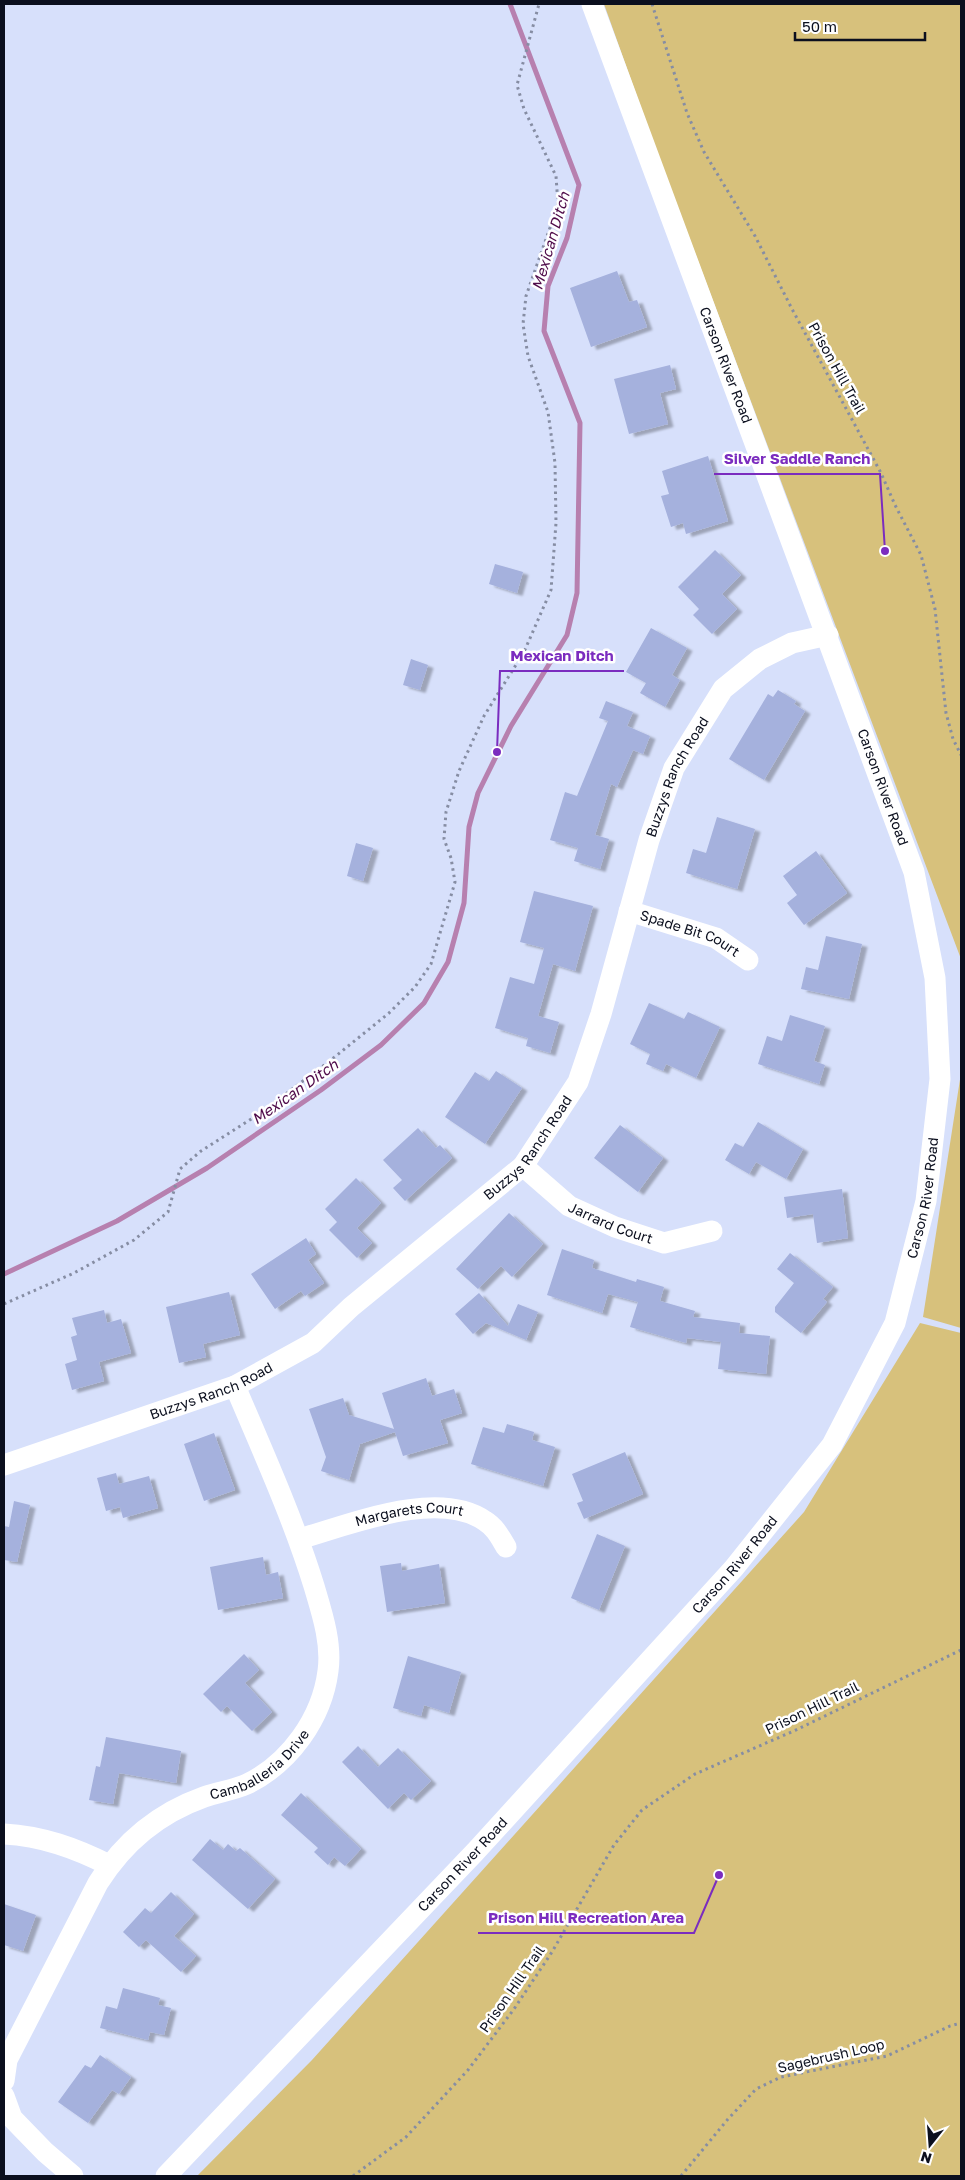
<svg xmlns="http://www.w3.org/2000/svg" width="965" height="2180" font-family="'Golos Text',sans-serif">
	<defs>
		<filter id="shadow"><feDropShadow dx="5.5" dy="3" stdDeviation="1" flood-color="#0004"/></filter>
	</defs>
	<rect width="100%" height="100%" fill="#d7e0fb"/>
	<path fill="#d7c17c" d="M604,4H961V959L654,144Z
		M961,1073V1328L923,1317Z
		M920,1323L961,1333V2176H197L312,2060L804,1512Z"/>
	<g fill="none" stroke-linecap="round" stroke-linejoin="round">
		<path stroke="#b780af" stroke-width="5" d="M4,1274L117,1221L207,1168L321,1090L381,1045L424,1003L448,962L464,903L469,827L478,793L511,726L567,635L577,593L580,423L544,331L548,286L567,238L579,185L510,4"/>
	</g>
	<path fill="#a5b1dd" filter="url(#shadow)" d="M617,271L629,302L637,300L647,327L591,347L570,288Z
		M670,365L676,389L660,393L668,424L629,434L614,379Z
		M708,456L728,521L686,534L683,523L671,527L661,496L669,494L662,471Z
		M715,550L741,575L722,594L737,609L712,634L693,615L699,609L678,587Z
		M495,564L523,572L517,593L489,584Z
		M651,628L687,648L672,675L680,680L665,707L640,693L646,683L626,672Z
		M411,659L428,665L420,690L403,685Z
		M778,690L796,701L794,704L805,711L764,780L729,759L768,694L773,697Z
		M606,701L633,712L627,726L650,736L643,754L633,750L617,787L611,784L595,835L609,839L600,869L574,861L578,848L550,840L565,792L577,796L608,721L599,718Z
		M717,817L755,829L737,889L686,873L693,849L706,853Z
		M356,843L373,848L363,881L347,876Z
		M816,851L847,893L804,925L787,903L797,895L783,876Z
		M534,891L593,906L575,971L553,964L538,1016L559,1022L550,1053L526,1046L528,1038L495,1028L510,977L534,984L544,948L520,942Z
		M826,936L862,944L849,999L801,989L806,967L818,970Z
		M649,1003L684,1019L688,1012L720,1027L696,1078L666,1064L663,1071L646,1064L650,1054L630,1044Z
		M790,1015L825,1026L814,1061L825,1065L819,1084L758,1064L767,1036L782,1041Z
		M496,1071L522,1088L485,1144L445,1117L475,1072L489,1081Z
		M758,1122L803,1149L786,1179L756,1162L749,1174L725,1160L735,1143L743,1147Z
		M620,1125L663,1158L638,1192L594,1158Z
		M418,1128L436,1148L440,1145L452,1158L405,1201L393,1188L402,1180L383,1160Z
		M356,1178L381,1203L357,1228L372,1243L357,1258L329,1230L337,1222L325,1209Z
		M842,1189L848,1238L817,1243L813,1214L787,1218L784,1197Z
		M509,1213L543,1244L512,1277L501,1266L478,1289L456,1269Z
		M306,1238L316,1254L308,1260L324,1283L305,1296L301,1291L275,1309L251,1274Z
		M562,1249L594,1260L592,1268L636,1282L637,1279L664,1287L660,1301L695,1311L693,1317L740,1323L739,1333L770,1336L766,1374L718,1369L721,1342L687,1338L686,1343L630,1327L638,1302L608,1294L602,1313L547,1295Z
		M790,1253L833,1287L823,1299L827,1302L801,1333L775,1312V1307L794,1283L777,1269Z
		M229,1292L240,1335L203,1344L206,1357L179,1363L166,1307Z
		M479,1293L508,1326L518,1304L538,1312L526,1340L486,1323L473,1334L455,1314Z
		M104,1310L107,1323L121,1319L131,1353L99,1362L104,1381L72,1390L65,1364L77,1360L71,1337L77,1335L72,1318Z
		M426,1378L432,1396L454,1389L462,1413L440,1420L448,1443L403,1456L395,1432L360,1444L349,1480L321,1471L326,1457L309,1409L343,1398L349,1415L394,1429L382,1393Z
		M507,1424L534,1432L532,1440L555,1447L543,1486L471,1464L483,1427L504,1433Z
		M214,1433L235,1490L204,1501L184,1444Z
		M625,1452L643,1494L584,1519L577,1503L583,1501L572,1474Z
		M116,1473L119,1484L149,1476L158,1508L123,1518L120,1507L106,1511L97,1478Z
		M14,1501L30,1505L17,1562L4,1560V1526L9,1527Z
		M597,1534L625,1546L599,1610L571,1598Z
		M263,1557L266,1575L278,1572L283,1598L218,1610L210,1567Z
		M401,1563L402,1571L439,1564L445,1603L387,1612L380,1566Z
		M244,1654L259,1670L245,1683L272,1712L252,1731L227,1706L221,1712L203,1694Z
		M408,1656L461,1672L449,1713L424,1705L421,1716L393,1708Z
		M106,1737L181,1751L176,1783L119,1773L113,1804L89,1800L96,1766L100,1767Z
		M358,1746L378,1767L398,1748L431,1781L411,1800L404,1793L388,1809L342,1762Z
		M301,1793L361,1849L345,1866L334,1857L328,1865L314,1852L318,1848L281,1815Z
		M210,1839L223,1850L228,1844L236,1851L240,1848L275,1879L248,1909L192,1860Z
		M171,1892L194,1914L174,1936L196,1956L181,1972L146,1940L139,1947L123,1932L145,1908L151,1913Z
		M4,1904L36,1915L23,1951L4,1945Z
		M123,1988L160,1998L158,2005L171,2008L164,2035L150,2032L148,2040L100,2028L106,2006L117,2009Z
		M100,2055L131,2077L119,2094L112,2090L88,2123L58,2102L85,2065L91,2068Z"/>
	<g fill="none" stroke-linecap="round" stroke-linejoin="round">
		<path stroke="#868da3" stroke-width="3" stroke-dasharray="2.5 4" stroke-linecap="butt" d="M652,4L687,113L704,152L755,236L792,309L881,473L895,505L921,555L935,609L946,713L953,739L961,755
			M4,1304L74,1273L134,1240L168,1212L180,1169L201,1151L259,1114L331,1060L389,1013L415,987L431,964L455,882L451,858L444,839L446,812L459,771L484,716L524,652L551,590L556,523L555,463L548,412L528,356L523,324L526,296L558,205L556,176L524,109L517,85L539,4
			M353,2176L406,2137L468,2070L514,2009L552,1952L614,1845L642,1810L695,1774L796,1730L961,1650
			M681,2176L728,2119L756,2089L781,2077L887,2056L950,2026L961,2023"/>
		<g stroke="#fff" stroke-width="21">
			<path id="s1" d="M629,911L716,938L748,960"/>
			<path id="s2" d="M523,1166L569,1206L615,1227L664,1243L712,1231"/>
			<path id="s3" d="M4,1465L235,1386L313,1343L351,1307L523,1166L578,1082L601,1014L649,840L674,768L723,689L760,659L792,643L828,635"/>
			<path id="s4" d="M299,1539C349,1525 438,1488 485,1521C495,1527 500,1537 506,1547"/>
			<path d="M4,1834C42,1836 75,1848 109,1865"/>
			<path id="s5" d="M4,2081L7,2060L98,1883C123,1843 159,1813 204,1797C218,1792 234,1790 247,1784C290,1763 322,1718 328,1671C332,1643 322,1613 314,1586C293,1518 263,1452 235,1386"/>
			<path d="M4,2096L12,2118L45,2152L73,2176"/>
			<path id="s6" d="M166,2176L475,1852L734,1568L832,1445L895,1323L926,1201L940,1079L935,978L914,872L592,4"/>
		</g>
	</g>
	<g text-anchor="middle" stroke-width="5" stroke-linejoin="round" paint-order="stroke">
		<g font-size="14" fill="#0b0f1e" stroke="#fff">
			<text transform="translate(726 365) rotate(69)" y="5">Carson River Road</text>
			<text transform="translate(837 368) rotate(61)" y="5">Prison Hill Trail</text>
			<text dy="5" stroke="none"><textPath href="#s3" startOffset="1030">Buzzys Ranch Road</textPath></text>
			<text transform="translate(883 787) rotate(70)" y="5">Carson River Road</text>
			<text dy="5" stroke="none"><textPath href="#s1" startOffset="65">Spade Bit Court</textPath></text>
			<text dy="5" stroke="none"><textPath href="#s3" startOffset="625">Buzzys Ranch Road</textPath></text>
			<text dy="5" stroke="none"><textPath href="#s6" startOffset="1255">Carson River Road</textPath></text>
			<text dy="5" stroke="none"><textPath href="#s2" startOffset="106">Jarrard Court</textPath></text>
			<text dy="5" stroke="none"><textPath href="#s3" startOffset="220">Buzzys Ranch Road</textPath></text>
			<text dy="5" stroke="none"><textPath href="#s4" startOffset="114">Margarets Court</textPath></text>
			<text dy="5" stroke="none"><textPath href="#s6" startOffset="835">Carson River Road</textPath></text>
			<text transform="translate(812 1708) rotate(-26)" y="5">Prison Hill Trail</text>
			<text dy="5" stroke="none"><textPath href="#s5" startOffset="425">Camballeria Drive</textPath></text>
			<text dy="5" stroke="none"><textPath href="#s6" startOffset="430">Carson River Road</textPath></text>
			<text transform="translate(512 1989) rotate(-55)" y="5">Prison Hill Trail</text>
			<text transform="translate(831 2056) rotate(-13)" y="5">Sagebrush Loop</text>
		</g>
		<g font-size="15" font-style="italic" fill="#4e0a49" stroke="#fff">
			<text transform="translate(551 241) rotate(-74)" y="5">Mexican Ditch</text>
			<text transform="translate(295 1092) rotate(-35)" y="5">Mexican Ditch</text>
		</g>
	</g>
	<path fill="none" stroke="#7b2cbf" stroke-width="2" d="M885 551L880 474H714M497 752L500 671H624M719 1875L694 1933H478"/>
	<g fill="#7b2cbf" stroke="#fff" stroke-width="2">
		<circle cx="885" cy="551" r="5"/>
		<circle cx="497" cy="752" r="5"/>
		<circle cx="719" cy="1875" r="5"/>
	</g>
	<g font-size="15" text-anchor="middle" font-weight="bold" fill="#7b2cbf" stroke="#fff" stroke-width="5" stroke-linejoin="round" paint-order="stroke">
		<text x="797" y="464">Silver Saddle Ranch</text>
		<text x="562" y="661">Mexican Ditch</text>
		<text x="586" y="1923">Prison Hill Recreation Area</text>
	</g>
	<rect width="965" height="2180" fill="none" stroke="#0b0f1e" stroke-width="10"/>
	<g transform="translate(930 2145) rotate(197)" stroke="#ffffff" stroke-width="4" paint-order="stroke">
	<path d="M0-4L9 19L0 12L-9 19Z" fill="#0b0f1e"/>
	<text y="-8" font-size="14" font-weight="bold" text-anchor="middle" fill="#0b0f1e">N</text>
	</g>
	<path d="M795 32v8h130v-8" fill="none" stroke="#0b0f1e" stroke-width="2.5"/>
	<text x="802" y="32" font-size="15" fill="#0b0f1e" stroke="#ffffff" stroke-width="4" paint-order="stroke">50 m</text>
</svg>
